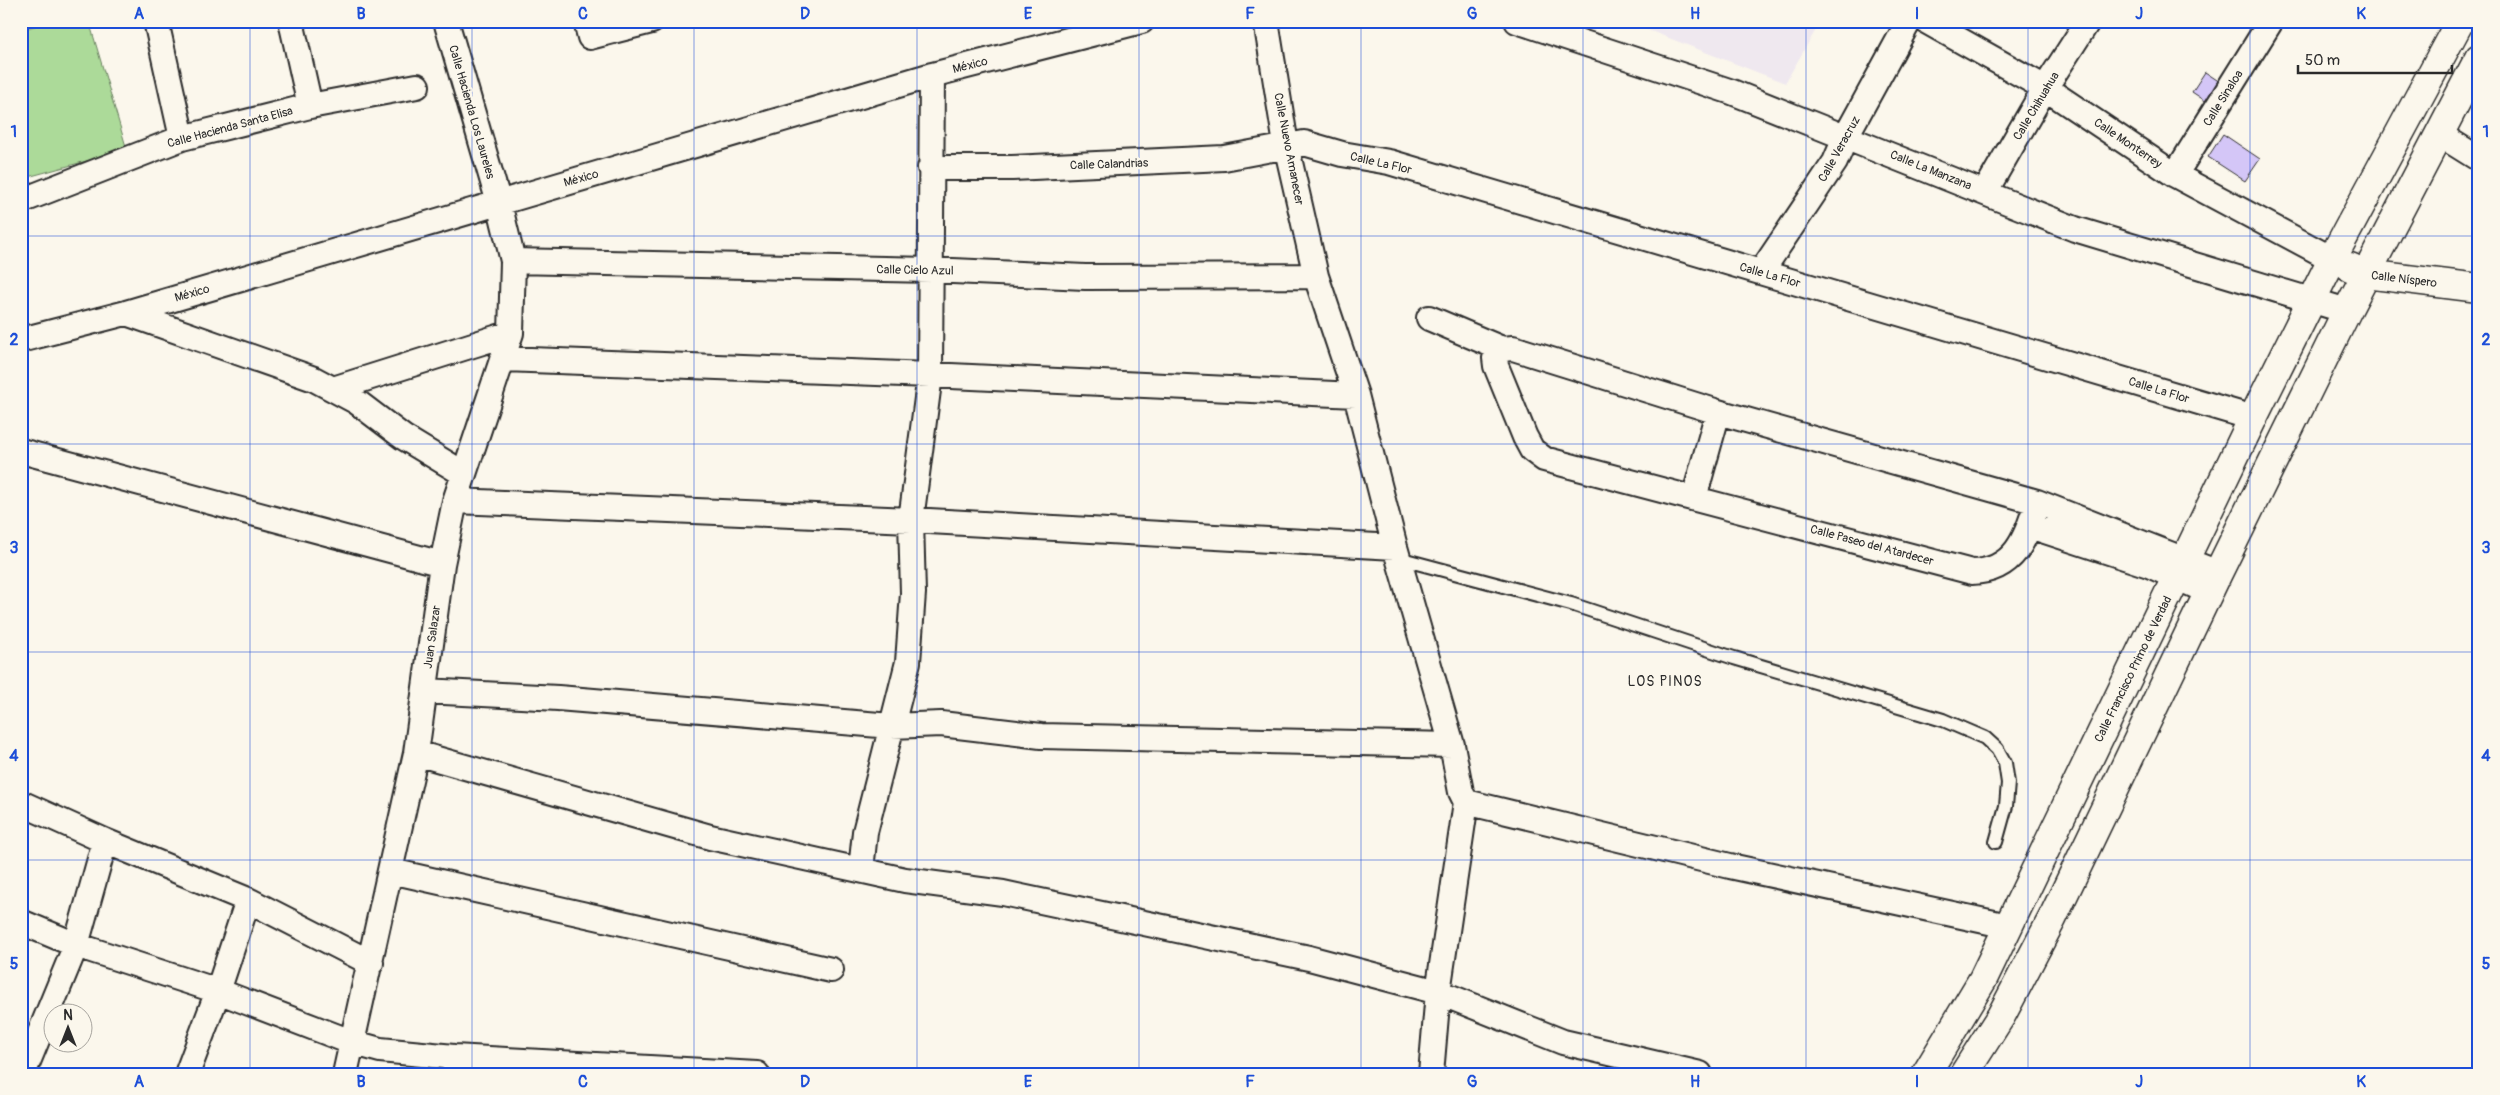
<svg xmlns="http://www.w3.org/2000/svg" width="2500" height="1095" font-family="Pangolin,sans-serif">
	<rect width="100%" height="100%" fill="#fbf7ec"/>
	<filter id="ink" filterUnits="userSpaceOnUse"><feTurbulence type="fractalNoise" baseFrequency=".02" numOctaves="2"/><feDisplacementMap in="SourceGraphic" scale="10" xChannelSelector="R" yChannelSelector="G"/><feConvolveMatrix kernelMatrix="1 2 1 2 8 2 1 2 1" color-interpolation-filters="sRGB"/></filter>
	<g filter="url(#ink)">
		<path fill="#efe8ef" d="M1625,21H1821L1785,83Z"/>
		<path fill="#acda99" stroke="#6c8262" d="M51,21H89L127,150L24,178L21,168V30Z"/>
		<path fill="#d4c6f7" stroke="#2b2b2b" d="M2205,72L2220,82L2207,102L2192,92Z
			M2223,134L2260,159L2245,181L2208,157Z"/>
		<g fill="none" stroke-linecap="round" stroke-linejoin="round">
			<defs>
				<path id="lane" d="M1398,558L1571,604L1734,658L1943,720L1985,738L1997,749L2005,763L2008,783L2006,806L1996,842"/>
				<path id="street" d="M156,21L182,138
					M291,21L310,106
					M586,21L590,37L652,21
					M1266,21L1286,145L1316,276L1356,395L1395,547L1452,745L1461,792L1466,802L1438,992L1431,1074
					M1517,21L1732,92L2075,229L2347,311
					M1926,21L2045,88L2175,175L2332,259
					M2439,134L2479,159
					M930,168H1012L1224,158L1304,143L1342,154L1389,162L2253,418
					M2175,175L2271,21
					M1985,192L2045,88L2088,21
					M21,201L182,138L310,106L417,86
					M513,261L931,270L1085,277L1316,276
					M1761,272L1835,162L1846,136L1909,21
					M126,313L314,379L357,402L403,437L464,474
					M1429,318L1502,349
					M21,340L126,313L932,75L1142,21
					M504,359L930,375L1356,395
					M333,389L511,333
					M21,451L442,564
					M1694,498L1718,412
					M455,501L911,520L1395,547
					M2037,502C2027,538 2014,571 1972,572L1544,459L1532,450L1525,437L1496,366L1495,358L1502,349L1513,348L1718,412L2037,502L2218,573
					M2030,526L2149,565L2209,592
					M425,691L558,698L891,726L941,724L1041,736L1452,745
					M416,753L710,837L905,880L1003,893L1309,958L1438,992L1563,1042L1700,1074
					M1466,802L1730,866L2008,926
					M21,803L105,841L248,900L371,963
					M861,870L865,832L908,662L913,593L911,520L930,375L932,75
					M391,871L831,970
					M21,922L76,945L218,991L351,1042L380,1050L454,1057L757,1074
					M23,1074L76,945L105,841
					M187,1074L218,991L248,900
					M345,1074L416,753L442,564L455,501L511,333L513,261L499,203L446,21"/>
				<path id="secondary" d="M2350,267L2366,274L2479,288
					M1926,1074L1983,979L2253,418L2332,259L2460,21
					M1964,1074L2001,1016L2052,919L2218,573L2347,311L2479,58"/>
			</defs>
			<use href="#lane" stroke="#2b2b2b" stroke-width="16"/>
			<use href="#street" stroke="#2b2b2b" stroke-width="28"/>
			<use href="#secondary" stroke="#2b2b2b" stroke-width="31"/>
			<use href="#lane" stroke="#fbf7ec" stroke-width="12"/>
			<use href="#street" stroke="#fbf7ec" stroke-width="24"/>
			<use href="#secondary" stroke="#fbf7ec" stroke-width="28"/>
		</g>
	</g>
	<path fill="none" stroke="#1d4ed8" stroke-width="1" stroke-opacity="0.55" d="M250,21V1074M472,21V1074M694,21V1074M917,21V1074M1139,21V1074M1361,21V1074M1583,21V1074M1806,21V1074M2028,21V1074M2250,21V1074M21,236H2479M21,444H2479M21,652H2479M21,860H2479"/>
	<g text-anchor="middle" stroke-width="5" stroke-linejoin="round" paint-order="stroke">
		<g font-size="12" fill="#2b2b2b" stroke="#fbf7ec">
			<text transform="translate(970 65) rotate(-14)" y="4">México</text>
			<text transform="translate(2223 98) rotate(-58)" y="4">Calle Sinaloa</text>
			<text transform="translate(2036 106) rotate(-59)" y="4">Calle Chihuahua</text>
			<text transform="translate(472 112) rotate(74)" y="4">Calle Hacienda Los Laureles</text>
			<text transform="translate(230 127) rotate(-15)" y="4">Calle Hacienda Santa Elisa</text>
			<text transform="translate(2128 143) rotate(34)" y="4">Calle Monterrey</text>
			<text transform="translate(1289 149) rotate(79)" y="4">Calle Nuevo Amanecer</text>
			<text transform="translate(1839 149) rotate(-61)" y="4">Calle Veracruz</text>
			<text transform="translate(1381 163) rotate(13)" y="4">Calle La Flor</text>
			<text transform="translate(1109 164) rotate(-2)" y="4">Calle Calandrias</text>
			<text transform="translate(1931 170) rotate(22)" y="4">Calle La Manzana</text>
			<text transform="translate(581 178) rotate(-16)" y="4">México</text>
			<text transform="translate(915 270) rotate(1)" y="4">Calle Cielo Azul</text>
			<text transform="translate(1770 275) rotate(16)" y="4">Calle La Flor</text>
			<text transform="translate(2404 279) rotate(7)" y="4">Calle Níspero</text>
			<text transform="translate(192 293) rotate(-16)" y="4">México</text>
			<text transform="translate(2159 390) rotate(17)" y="4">Calle La Flor</text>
			<text transform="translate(1872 545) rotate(15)" y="4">Calle Paseo del Atardecer</text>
			<text transform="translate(432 637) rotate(-82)" y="4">Juan Salazar</text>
			<text transform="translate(2133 669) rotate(-64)" y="4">Calle Francisco Primo de Verdad</text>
		</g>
		<g font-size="14" letter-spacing="1" fill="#2b2b2b" stroke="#fbf7ec">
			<text x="1665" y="686">LOS PINOS</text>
		</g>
	</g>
	<rect width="2500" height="1095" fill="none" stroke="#fbf7ec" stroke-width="55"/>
	<g transform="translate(68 1028)"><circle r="24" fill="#fbf7ec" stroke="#a8a59f"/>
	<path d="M0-4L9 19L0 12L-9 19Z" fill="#2b2b2b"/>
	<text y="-8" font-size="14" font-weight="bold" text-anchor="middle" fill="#2b2b2b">N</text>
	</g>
	<path d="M2298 65v8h154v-8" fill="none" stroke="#2b2b2b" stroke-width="2.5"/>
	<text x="2305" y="65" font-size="15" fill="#2b2b2b" stroke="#fbf7ec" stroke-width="4" paint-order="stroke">50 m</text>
	<rect x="28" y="28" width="2444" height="1040" fill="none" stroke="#1d4ed8" stroke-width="2"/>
	<g font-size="16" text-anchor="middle" font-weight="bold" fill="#1d4ed8">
		<text x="139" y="19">A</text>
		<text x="361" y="19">B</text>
		<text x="583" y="19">C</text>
		<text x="805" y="19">D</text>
		<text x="1028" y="19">E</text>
		<text x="1250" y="19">F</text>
		<text x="1472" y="19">G</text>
		<text x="1695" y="19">H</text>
		<text x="1917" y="19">I</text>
		<text x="2139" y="19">J</text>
		<text x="2361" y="19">K</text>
		<text x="14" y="137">1</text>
		<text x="2486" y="137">1</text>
		<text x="14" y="345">2</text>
		<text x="2486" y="345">2</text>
		<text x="14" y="553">3</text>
		<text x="2486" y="553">3</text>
		<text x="14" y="761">4</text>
		<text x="2486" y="761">4</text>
		<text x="14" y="969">5</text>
		<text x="2486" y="969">5</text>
		<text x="139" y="1087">A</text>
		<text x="361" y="1087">B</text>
		<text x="583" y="1087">C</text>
		<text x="805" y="1087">D</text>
		<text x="1028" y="1087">E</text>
		<text x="1250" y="1087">F</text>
		<text x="1472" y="1087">G</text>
		<text x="1695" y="1087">H</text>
		<text x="1917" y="1087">I</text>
		<text x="2139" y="1087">J</text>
		<text x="2361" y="1087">K</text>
	</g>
</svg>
